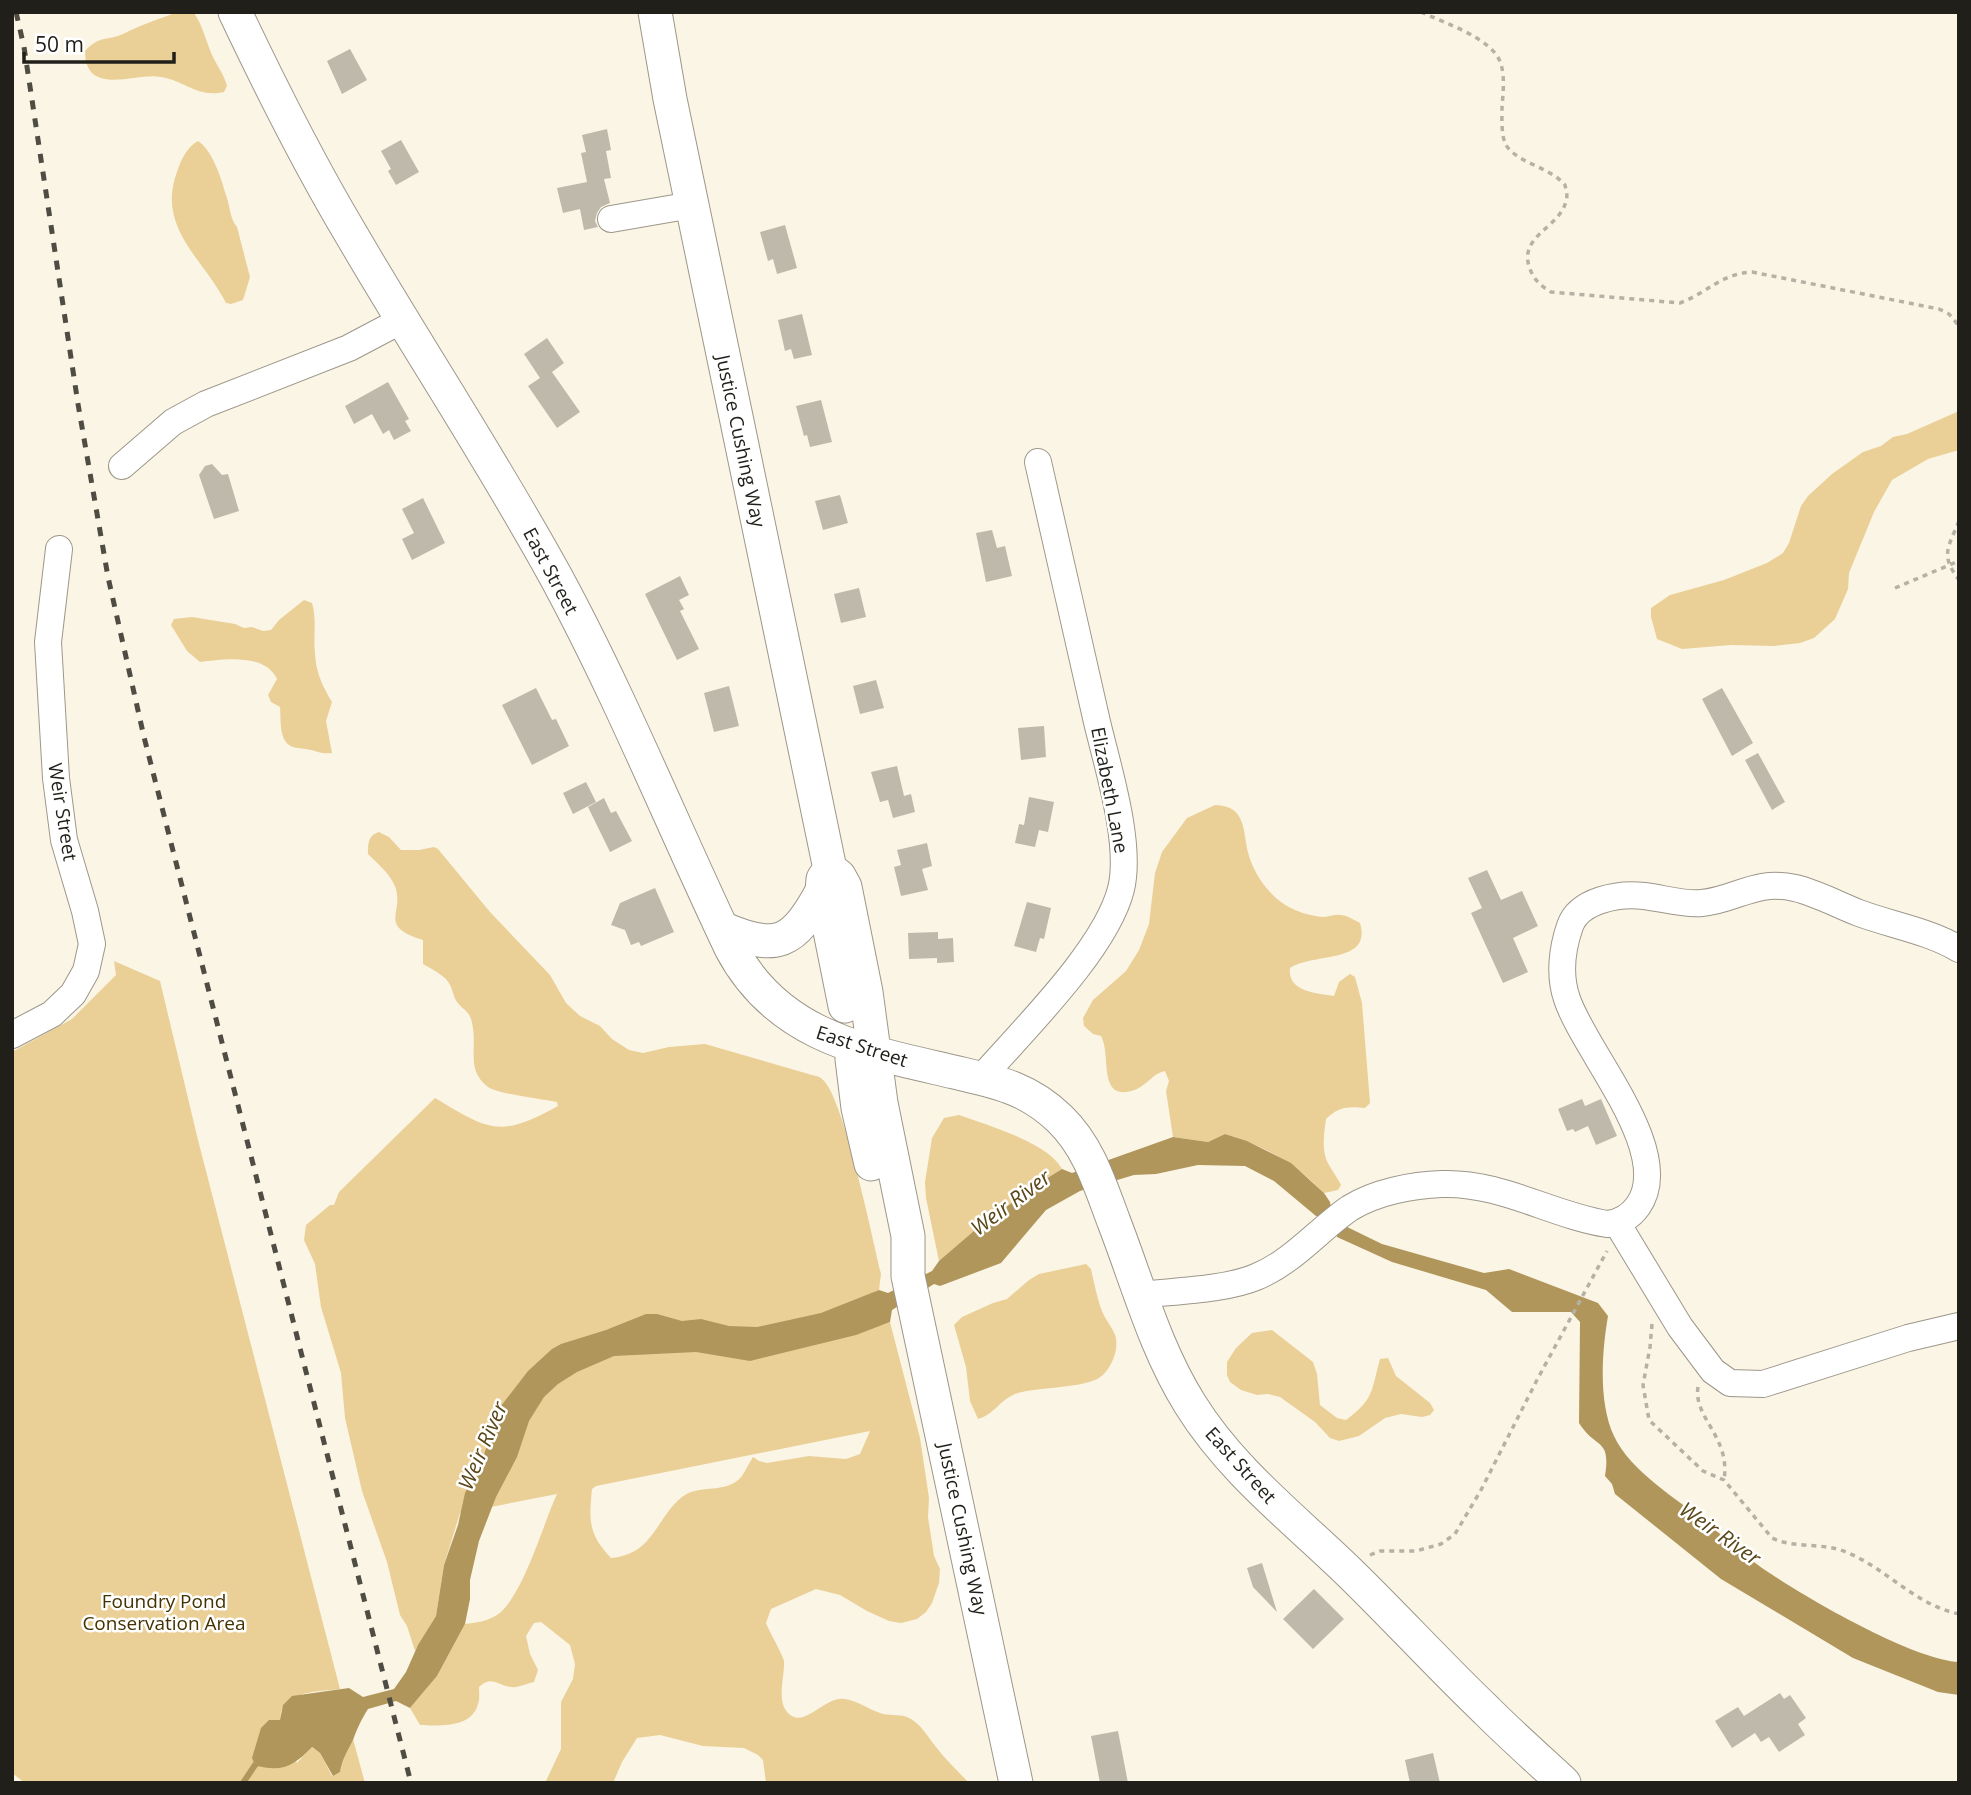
<svg xmlns="http://www.w3.org/2000/svg" width="1971" height="1795" font-family="'Open Sans',sans-serif">
	<rect width="100%" height="100%" fill="#fbf5e6"/>
	<path fill="#ead096" fill-rule="evenodd" d="M178,12L194,13C203,26 206,41 212,55C217,66 224,74 227,86L224,92C197,98 186,81 161,77C137,72 85,98 85,51C101,34 107,42 125,33C143,24 159,19 178,12Z
		M198,141C213,151 221,178 226,195C230,206 230,219 237,227L250,277L243,300L231,304L226,303C204,259 156,228 177,172C181,160 186,148 198,141Z
		M1959,411V450L1928,459L1892,480L1874,512L1849,573L1848,589L1835,619L1814,638L1800,643L1774,646L1731,645L1682,649L1657,639L1651,617V608L1670,595L1724,580L1767,563L1783,553L1789,543L1801,506L1808,496L1832,474L1863,452L1881,446L1893,437L1907,434Z
		M304,600L312,603C317,620 313,637 315,654C316,673 323,687 332,702L326,721L332,753C322,754 319,752 311,750C304,748 294,749 289,745C279,738 281,718 280,707L271,702L268,695L277,679C265,653 224,659 200,662L187,651L171,625L174,619L192,617L235,624L244,628L252,627L263,631L271,630L279,620Z
		M1215,805C1248,806 1242,832 1249,856C1253,869 1261,883 1271,893C1283,907 1305,916 1324,917C1329,917 1335,914 1340,915C1347,915 1354,920 1360,923C1372,964 1315,952 1290,968C1287,992 1317,993 1334,996L1339,982L1350,974L1355,977L1362,1003L1370,1103L1365,1108C1348,1106 1338,1107 1326,1119C1324,1134 1321,1151 1329,1165C1333,1172 1337,1177 1341,1185L1338,1190L1324,1193C1295,1163 1265,1146 1225,1134L1208,1142L1173,1137L1166,1091L1169,1081L1165,1071C1153,1073 1148,1084 1137,1089C1096,1105 1112,1056 1101,1036L1093,1034L1084,1026L1083,1018L1093,1000L1126,971L1139,950L1149,924L1155,873L1162,852L1187,818Z
		M379,832L389,837L401,850H419L434,847L438,849L490,912L550,975L566,1003L580,1016L600,1026L612,1039L629,1050L643,1053L669,1047L705,1044L812,1075C816,1076 819,1076 822,1079C843,1094 873,1241 881,1274L879,1290L874,1292L882,1325L890,1322L920,1438L929,1498L928,1517L934,1556L940,1569L939,1583L932,1603L926,1612L917,1619L901,1623L889,1621L867,1611L840,1595L816,1589L771,1609L766,1623C769,1631 783,1655 784,1661C785,1676 776,1701 788,1713C804,1730 825,1695 845,1699C858,1701 868,1709 880,1713C889,1716 899,1714 907,1717C921,1723 927,1736 936,1747C946,1760 958,1771 969,1783H766L763,1760L758,1755L744,1748L703,1746L660,1735L637,1738L622,1762L613,1783H545L561,1749V1702L573,1679L575,1664L570,1645L541,1622L534,1623L526,1636L530,1654L538,1670L534,1682C528,1683 518,1688 511,1687C497,1685 492,1675 479,1687C479,1692 480,1699 478,1704C472,1728 439,1726 420,1725L410,1708L437,1676L465,1624C475,1623 488,1621 497,1615C523,1597 543,1524 557,1494L460,1513L444,1565L436,1616L415,1651L407,1626L400,1615L387,1562L362,1491L345,1418L341,1373L321,1307L315,1264L304,1240L306,1225L330,1205H334L339,1192L435,1098C490,1131 500,1138 558,1106L557,1102C542,1099 498,1094 488,1087C465,1070 478,1047 472,1023C470,1011 464,1011 457,1002C454,998 453,992 451,987C447,976 433,970 423,964V940C375,925 407,912 394,884C388,872 377,863 368,854C368,844 368,835 379,832ZM870,1431L860,1454L846,1459L809,1456L767,1463L759,1461L753,1457C749,1463 746,1470 742,1476C727,1495 700,1483 682,1497C655,1519 654,1554 611,1558C588,1534 589,1520 592,1489L596,1486Z
		M114,961L160,981L198,1140L340,1689C319,1692 276,1690 281,1722C283,1735 292,1750 297,1763L311,1747L320,1753L332,1776L340,1772L342,1759L353,1739L365,1783H25L12,1773V1052L72,1019L116,975Z
		M959,1115C987,1125 1049,1143 1062,1169L1036,1185L939,1261L926,1198L925,1182L932,1138L944,1118Z
		M1086,1264L1091,1269C1094,1282 1097,1298 1102,1311C1105,1319 1112,1327 1115,1335C1120,1349 1111,1370 1099,1378C1083,1388 1039,1387 1018,1393C1001,1398 994,1415 978,1419L970,1401L966,1367L954,1325L962,1317L993,1303L1007,1299L1029,1280L1039,1274Z
		M1272,1330L1313,1362L1317,1374L1320,1405L1337,1418L1346,1420C1374,1399 1371,1392 1380,1359L1388,1358L1396,1376L1430,1403L1434,1410L1430,1415L1422,1417L1401,1414L1385,1418L1359,1436L1339,1441L1330,1438L1315,1422L1280,1397L1268,1394L1257,1395L1241,1390L1230,1382L1227,1375V1362L1236,1348L1252,1333Z"/>
	<path fill="#b0965b" d="M1225,1134L1247,1141L1291,1163L1324,1193L1330,1202L1332,1213L1343,1225L1382,1244L1484,1273L1509,1269L1598,1303L1608,1316C1602,1351 1598,1402 1614,1436C1630,1471 1677,1499 1706,1522C1721,1534 1735,1548 1751,1560C1791,1590 1911,1660 1959,1662V1695L1938,1692L1853,1658L1721,1579L1615,1494L1612,1484L1605,1476C1611,1437 1596,1450 1579,1423L1580,1322L1571,1312H1512L1486,1290L1392,1262L1337,1237L1335,1229L1325,1219L1316,1216L1274,1181L1245,1166L1198,1165L1156,1174L1134,1175L1080,1191L1046,1210L1001,1263L940,1286L934,1284L892,1310L890,1322L856,1335L750,1361L696,1352L614,1356L577,1372L558,1384L544,1397L529,1421L517,1457L496,1497L479,1541L470,1580V1599L465,1624L437,1676L410,1708L396,1701L368,1709C361,1720 357,1729 353,1740C347,1752 342,1759 340,1772L333,1776L320,1753L312,1747C294,1766 281,1773 255,1765L252,1758L261,1728L269,1720H280L283,1705L292,1696L349,1688L363,1697L394,1689L406,1672L418,1645L436,1616L444,1565L458,1525L465,1493L481,1463L501,1406L528,1371L552,1349L561,1344L606,1330L646,1314H657L682,1321L701,1319L729,1326L757,1327L821,1313L879,1290L888,1293L932,1271L939,1261L974,1231L1036,1185L1062,1169L1072,1173L1173,1137L1208,1142Z"/>
	<g fill="none" stroke-linecap="round" stroke-linejoin="round">
		<path stroke="#b0965b" stroke-width="6" d="M243,1783L255,1765L262,1760"/>
	</g>
	<path fill="#bfb9ab" d="M350,49L367,80L342,94L327,61Z
		M607,129L611,150L606,151L611,178L604,179L610,203L601,207L597,213L595,221L598,227L584,230L580,209L563,213L557,188L587,182L581,153L586,152L582,135Z
		M401,140L419,172L396,185L388,171L391,169L381,151Z
		M785,225L797,268L777,274L773,259L768,261L760,232Z
		M802,314L812,355L794,359L791,349L785,351L778,320Z
		M547,338L564,363L552,372L580,412L557,428L528,386L540,378L524,354Z
		M388,382L409,419L405,421L411,431L394,440L389,430L383,434L372,414L354,424L345,406Z
		M821,400L832,442L810,447L807,435L804,436L796,406Z
		M212,464L222,475L228,474L239,511L214,519L199,475L205,466Z
		M840,495L848,523L823,530L815,501Z
		M423,498L445,543L412,560L402,539L414,533L402,509Z
		M992,530L997,548L1005,546L1012,576L986,582L976,533Z
		M680,576L689,595L679,600L684,609L680,611L699,649L677,660L645,594Z
		M859,588L866,617L841,623L834,594Z
		M876,680L884,708L860,714L853,686Z
		M729,686L739,726L714,732L704,693Z
		M536,688L552,720L556,719L569,746L532,765L502,705Z
		M1722,688L1753,743L1732,756L1702,699Z
		M1044,726L1046,757L1021,760L1018,728Z
		M1758,753L1785,802L1772,810L1745,760Z
		M897,766L904,796L911,794L915,812L893,818L888,800L880,802L871,772Z
		M586,782L596,802L573,814L563,793Z
		M1029,797L1054,802L1048,832L1039,830L1035,847L1015,843L1019,824L1024,825Z
		M604,798L611,813L616,811L632,841L610,852L588,807Z
		M927,843L932,866L922,869L928,890L901,896L894,867L901,865L897,850Z
		M1487,870L1501,900L1522,891L1538,926L1513,938L1528,972L1503,983L1471,913L1482,908L1468,878Z
		M655,888L674,932L641,946L639,942L631,945L625,930L611,925L620,903Z
		M1027,902L1051,908L1044,939L1040,938L1036,952L1014,946Z
		M938,932V939L953,938L954,962L937,963V958L909,959L908,933Z
		M1582,1099L1585,1106L1601,1099L1617,1136L1596,1145L1588,1126L1575,1132L1573,1129L1567,1131L1558,1109Z
		M1262,1563L1277,1612L1253,1587L1247,1568Z
		M1314,1589L1344,1619L1313,1649L1283,1619Z
		M1780,1693L1784,1699L1790,1695L1806,1718L1798,1724L1805,1735L1779,1752L1769,1737L1761,1742L1755,1733L1732,1748L1715,1721L1738,1707L1744,1716Z
		M1118,1731L1128,1783H1100L1091,1736Z
		M1433,1753L1440,1783H1410L1405,1760Z"/>
	<g fill="none" stroke-linecap="round" stroke-linejoin="round">
		<defs>
			<path id="minor" d="M611,219L692,205
				M122,466L173,422L206,404L349,348L402,320
				M12,1035L52,1014L73,994L86,971L92,944L85,911L64,840L56,778L48,642L59,549
				M982,1077C1023,1030 1106,949 1121,889C1132,844 1108,768 1097,722C1077,635 1058,549 1038,462
				M1617,1223L1680,1327L1713,1371L1730,1383L1763,1384L1908,1338L1959,1326
				M1140,1295C1174,1291 1225,1290 1256,1277C1293,1262 1318,1230 1350,1208C1376,1192 1412,1185 1442,1184C1501,1182 1551,1215 1607,1224C1620,1223 1630,1217 1638,1206C1676,1152 1585,1053 1567,999C1559,976 1562,949 1570,926C1579,900 1619,893 1644,896C1663,898 1682,905 1702,903C1736,900 1755,879 1795,888C1817,893 1838,905 1859,913C1891,925 1929,931 1959,949"/>
			<path id="major" d="M235,12C271,88 308,162 351,234C418,349 492,460 556,577C621,697 672,824 731,948C778,1037 864,1051 954,1072C996,1082 1027,1087 1060,1119C1089,1147 1100,1185 1114,1222C1138,1284 1155,1348 1190,1404C1232,1472 1296,1520 1352,1575C1397,1619 1441,1667 1487,1711C1512,1736 1538,1759 1564,1783
				M655,12L670,99L830,869L839,876L845,887L866,992L881,1103L908,1236V1276L1016,1783
				M830,869L823,879L822,891L845,1006
				M722,928C777,952 794,944 822,891
				M852,1059L858,1108L871,1164"/>
		</defs>
		<use href="#minor" stroke="#9d978a" stroke-width="28"/>
		<use href="#major" stroke="#9d978a" stroke-width="35"/>
		<path stroke="#b6b1a5" stroke-width="3.5" stroke-dasharray="5 5" stroke-linecap="butt" d="M1421,12C1444,23 1493,38 1501,64C1505,78 1503,93 1502,108C1502,119 1501,136 1506,145C1517,163 1550,167 1565,185C1566,190 1568,195 1566,201C1560,228 1517,236 1530,269C1534,280 1541,286 1551,292L1680,303C1709,292 1720,274 1752,272L1939,309L1949,314L1959,326
			M1959,521C1948,548 1940,555 1959,580
			M1895,588L1959,561
			M1652,1324L1650,1347L1643,1385L1649,1420L1703,1471L1724,1480L1772,1538C1795,1549 1822,1542 1846,1552C1886,1568 1915,1605 1959,1614
			M1698,1387C1693,1418 1731,1437 1724,1480
			M1370,1555L1380,1551H1416L1441,1544L1455,1534L1481,1490L1538,1378L1607,1251"/>
		<use href="#minor" stroke="#fff" stroke-width="26"/>
		<use href="#major" stroke="#fff" stroke-width="33"/>
		<path stroke="#4f4c44" stroke-width="5" stroke-dasharray="9 9" stroke-linecap="butt" d="M16,12L24,47L78,404L108,577L144,737L411,1783"/>
	</g>
	<g text-anchor="middle" stroke-width="5" stroke-linejoin="round" paint-order="stroke">
		<g font-size="19" fill="#211f19" stroke="#fff">
			<text transform="translate(741 441) rotate(78)" y="7">Justice Cushing Way</text>
			<text transform="translate(551 571) rotate(62)" y="7">East Street</text>
			<text transform="translate(1110 790) rotate(79)" y="7">Elizabeth Lane</text>
			<text transform="translate(63 812) rotate(81)" y="7">Weir Street</text>
			<text transform="translate(862 1046) rotate(18)" y="7">East Street</text>
			<text transform="translate(1241 1465) rotate(48)" y="7">East Street</text>
			<text transform="translate(963 1529) rotate(78)" y="7">Justice Cushing Way</text>
		</g>
		<g font-size="19" fill="#443200" stroke="#fff">
			<text x="164" y="1608">Foundry Pond<tspan x="164" dy="22">Conservation Area</tspan></text>
		</g>
		<g font-size="21" font-style="italic" fill="#5a4718" stroke="#fff">
			<text transform="translate(1011 1203) rotate(-37)" y="7">Weir River</text>
			<text transform="translate(483 1446) rotate(-67)" y="7">Weir River</text>
			<text transform="translate(1720 1534) rotate(35)" y="7">Weir River</text>
		</g>
	</g>
	<rect width="1971" height="1795" fill="none" stroke="#211f19" stroke-width="28"/>
	<path d="M24 52v10h150v-10" fill="none" stroke="#211f19" stroke-width="3.5"/>
	<text x="35" y="52" font-size="21" fill="#211f19" stroke="#ffffff" stroke-width="5" paint-order="stroke">50 m</text>
</svg>
